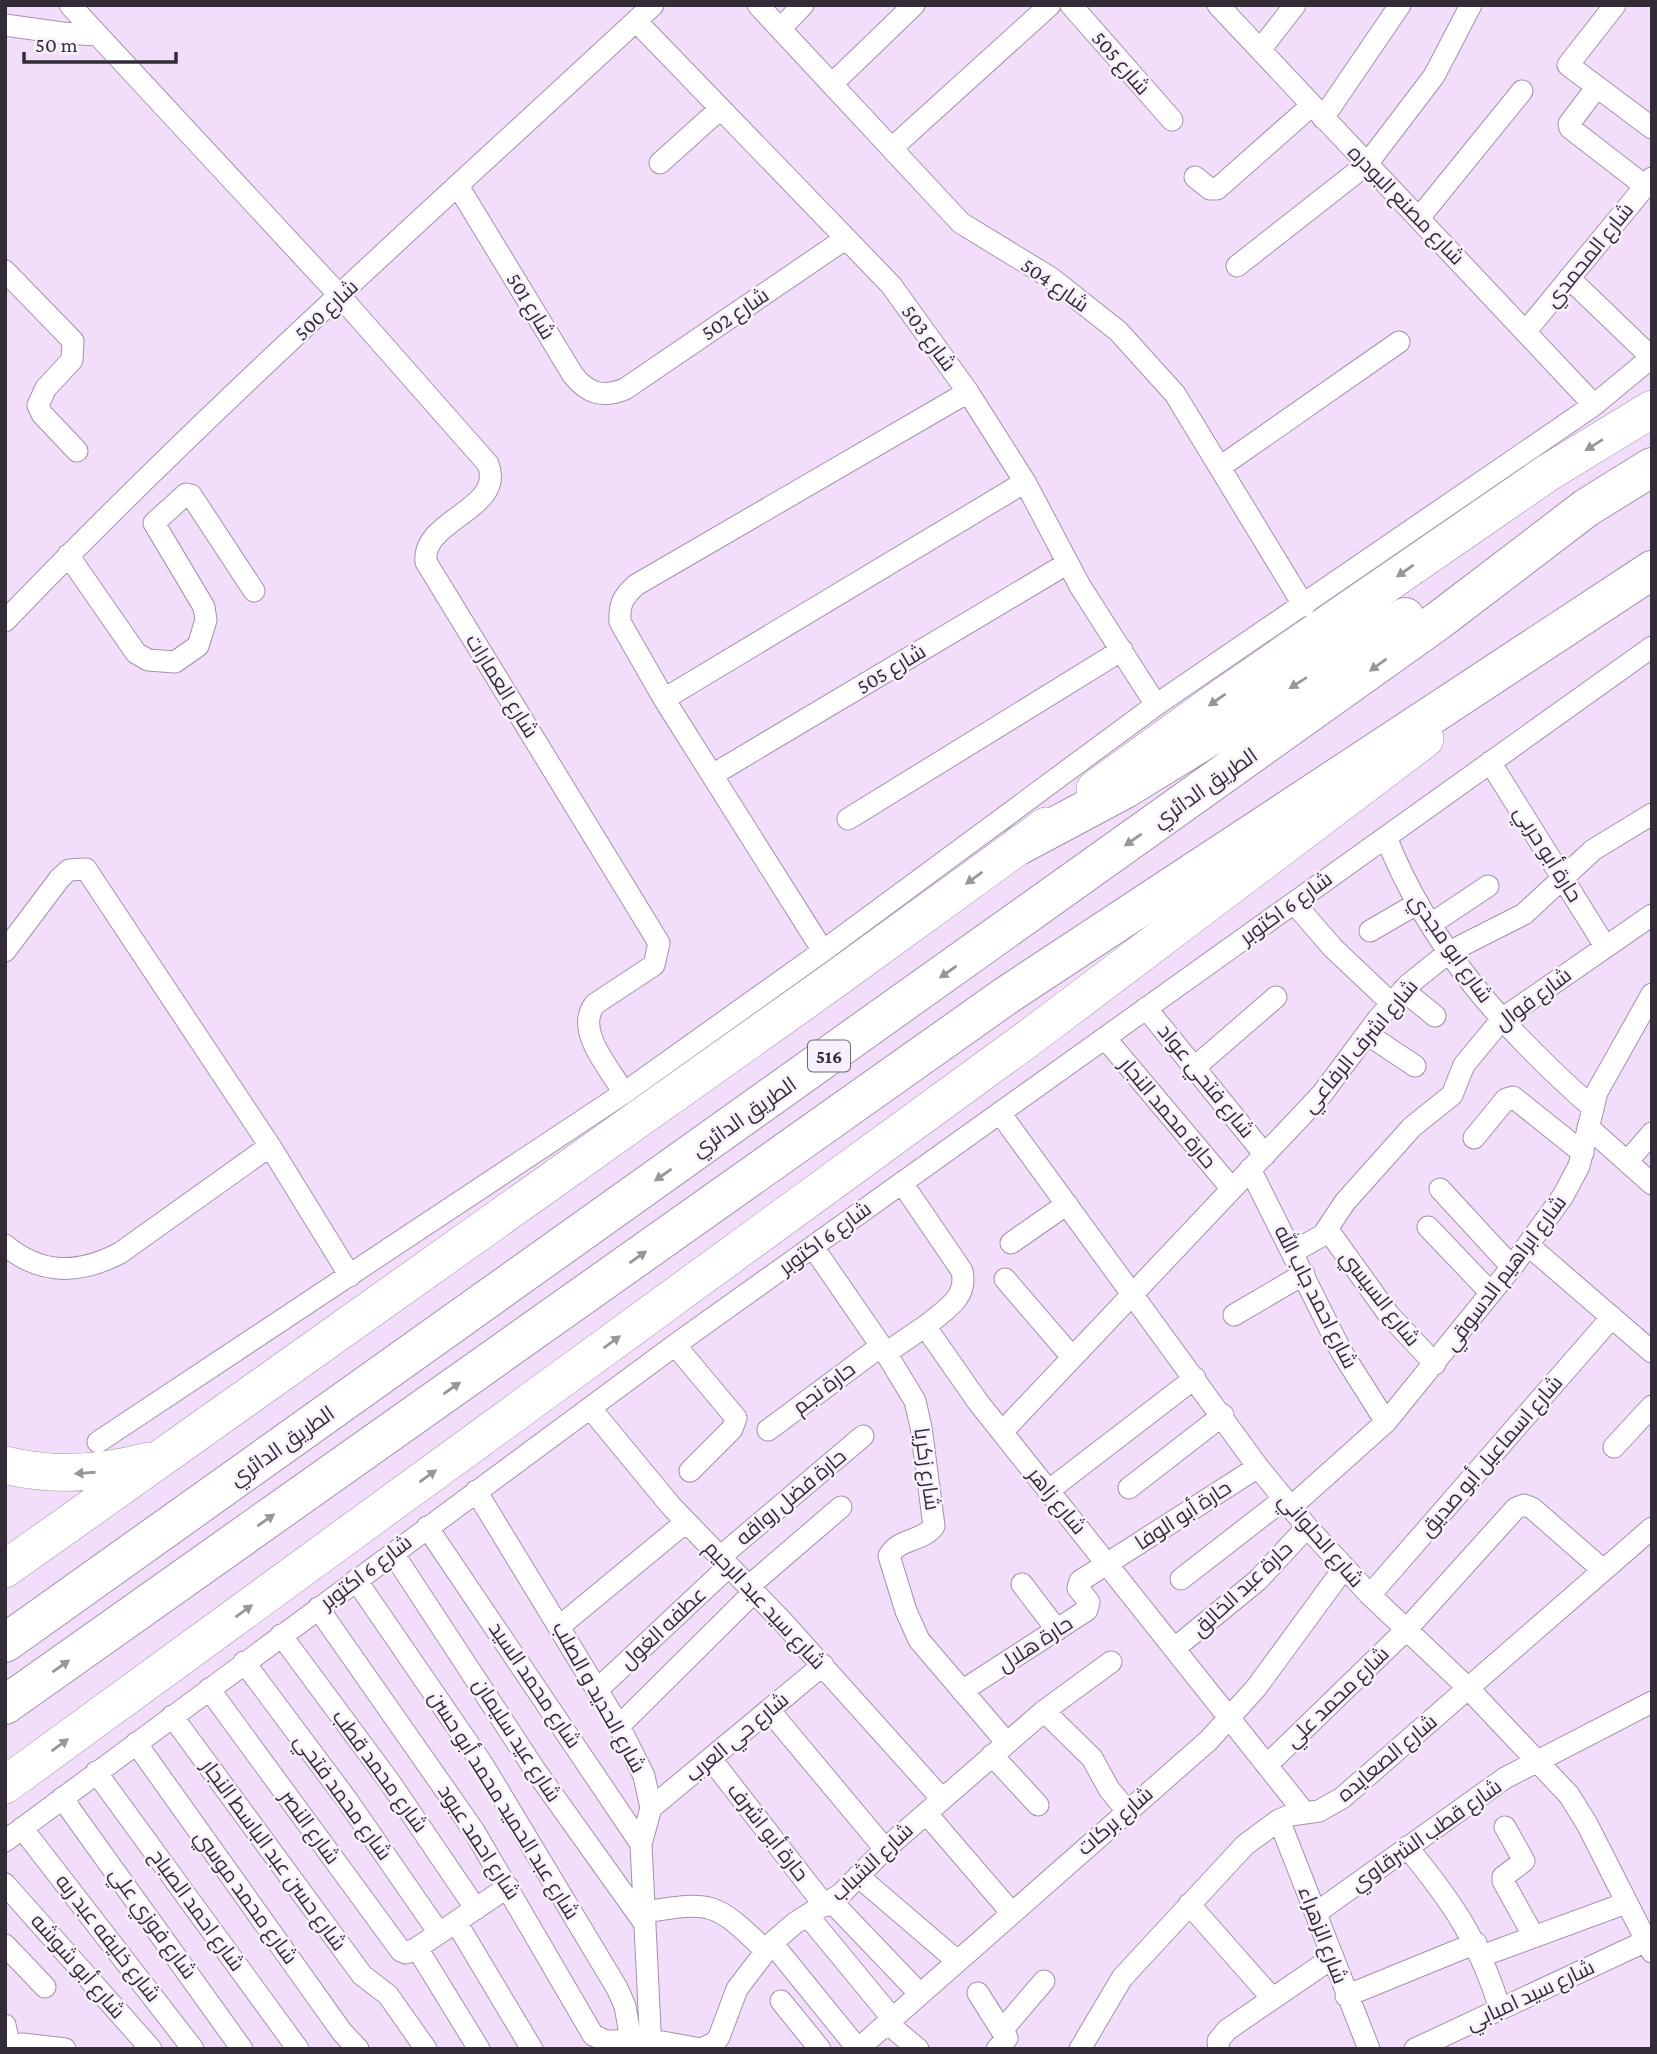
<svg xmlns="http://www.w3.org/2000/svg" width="1657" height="2054" font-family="'Crimson Pro',Cairo,serif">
	<rect width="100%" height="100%" fill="#f2defa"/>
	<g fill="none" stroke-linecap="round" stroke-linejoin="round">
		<defs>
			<path id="minor" d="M70,5L340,296L488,464C506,510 421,519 426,562L659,943L654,965L595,1004C574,1030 610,1069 624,1093
				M758,5L961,223L1051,278L1118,331L1175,394L1304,606
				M1071,5L1172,120
				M1218,5L1594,405
				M1615,5L1568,65L1652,128
				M636,21L891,285L968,392L1025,482L1080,586L1156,705
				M5,25L62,33L97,35
				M780,29L803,5
				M1260,50L1295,5
				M832,84L914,5
				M1596,88L1569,124L1570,128L1645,186
				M1323,118L1400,5
				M892,148L1050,5
				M660,163L720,109
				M1195,177L1210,189H1217L1311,106
				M458,186L573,375C588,394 603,398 625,389L845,239
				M1419,218L1522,91
				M1237,266L1367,164L1434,76L1471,5
				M5,271L73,341L72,360L46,388L38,405L42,414L77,451
				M1569,278L1651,357
				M1526,331L1652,178
				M1220,467L1399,342
				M68,555L136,653L148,660L175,662L198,646L206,620L204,607L154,523L186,494L191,495L254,591
				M5,621C211,406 435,208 653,5
				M664,699L1025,482
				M1490,762L1605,946
				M714,774L1068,563
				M848,819L1122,650
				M1386,837C1428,944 1506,1032 1592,1107
				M1294,903L1333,948L1391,1003
				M1431,924L1488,886
				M1370,931L1418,903
				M5,951L60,878L69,870L86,869L270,1146L350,1276
				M823,951L664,699L620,622C619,604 623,597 636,585L968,392
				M1403,990L1435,1016
				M1146,1008L1265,1155
				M1367,1034L1415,1066
				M1105,1038L1232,1189
				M1195,1067L1276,997
				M1000,1113L1258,1467L1307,1527L1370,1595L1468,1688L1569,1795L1587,1824L1652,1952
				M1588,1127L1652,1184
				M1474,1138L1506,1099L1513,1097L1583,1153
				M1627,1162L1652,1133
				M1250,1169L1341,1351L1386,1422
				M902,1183L962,1271C968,1298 946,1309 927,1325V1329L978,1402L1304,1812
				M1440,1189L1512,1267
				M1428,1227L1491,1293
				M1328,1230L1389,1315L1435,1364
				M1011,1243L1067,1204
				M5,1245C42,1276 80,1274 120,1253L270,1146
				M1528,1245L1652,1352
				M813,1247L886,1353L915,1401L921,1427L934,1526C923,1542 898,1538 889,1556L906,1611L919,1640L1007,1743
				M1293,1252L1323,1235L1345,1202L1412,1127L1452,1095L1464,1065L1502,1019L1652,915
				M1005,1279L1072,1357
				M1234,1315L1304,1274
				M675,1345L736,1418L732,1429L690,1471
				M886,1353L927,1325
				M591,1409L671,1506L783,1622L942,1799
				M768,1430L881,1346
				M1002,1432L1322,1094L1378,1019L1408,985L1449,952L1524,914L1593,850L1652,814
				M98,1442L624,1093L823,951L1156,705L1594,405L1652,357
				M1614,1447L1652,1406
				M1129,1488L1223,1415
				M476,1491L619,1726L644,1776L651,1808L641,1844L651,2049
				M1048,1491L1195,1378
				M1291,1507L1386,1422L1512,1267L1563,1196L1579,1166L1597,1092L1652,994
				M427,1527L641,1844
				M393,1553L535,1770L645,1924
				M720,1557L863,1436
				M1181,1579L1284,1499
				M356,1580L483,1765L617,1988L625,2006L631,2040
				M1022,1584L1057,1630
				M748,1587L841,1507
				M1370,1595L1612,1317
				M318,1608L474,1831L593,2035L606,2041L651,2040L701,2049L714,2043L719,2037L737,1989L772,1943L795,1923L841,1894L885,1849L1044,1711L1111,1662
				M560,1626L686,1522
				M281,1635L389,1781L476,1909
				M1175,1648L1258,1580L1307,1527
				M244,1662L347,1800L439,1933
				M209,1689L401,1951L406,1953L417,1948L508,1887
				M598,1689L728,1567
				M962,1691L1087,1610L1089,1602L1078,1588L1080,1581L1258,1467
				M769,1710L885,1849
				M1044,1711L1092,1758L1109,1789L1127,1811
				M172,1716L362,1975L388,1995L426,2049
				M619,1726L754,1592
				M136,1743L342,2032L358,2049
				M992,1755L1038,1805
				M711,1759L825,1906
				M1267,1765L1406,1630L1516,1508L1524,1505L1532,1508L1603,1570
				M96,1772L298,2049
				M62,1798L242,2049
				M651,1808L823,1665
				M926,1813L1011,1912
				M1279,1820L1369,2049
				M1505,1827L1524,1861L1503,1877V1881L1534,1937
				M22,1828L193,2049
				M5,1841L675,1345L1652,647
				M1407,1847C1452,1902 1479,1940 1500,2009
				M858,1876L956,1960
				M5,1884L151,2049
				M831,1901L920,1994
				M1189,1904L1272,1998
				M645,1912C713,1901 715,1902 765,1950
				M1316,1913L1505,1778L1652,1702
				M808,1916L892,2018
				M456,1922L532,2049
				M772,1943L858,2049
				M5,1945L45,1987
				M417,1948L479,2049
				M1482,1956L1626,1903
				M978,1993L1002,2031
				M1346,1996L1476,1943
				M781,2001L820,2049
				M887,2023L918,2049
				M5,2025L10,2049
				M5,2046L23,2044L65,2049
				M858,2049L1209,1740L1256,1688L1344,1568
				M997,2049L1007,2038L1003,2029L1044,1981
				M1080,2049L1122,1978L1245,1845L1279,1820L1291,1815L1319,1811L1342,1798L1652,1528
				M1219,2049L1218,2041L1227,2030L1332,1958
				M1415,2049L1646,1941"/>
			<path id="trunk" d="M1095,789L1211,705L1549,472L1652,409
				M5,1465C53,1477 100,1474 148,1461
				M5,1569L834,980L1046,826
				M5,1785L1037,1032L1425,739"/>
			<path id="motorway" d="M1020,845L1125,789L1405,617
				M5,1643L1438,621L1586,508L1652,467
				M5,1705L1007,995L1652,570"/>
		</defs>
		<use href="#minor" stroke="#a492ac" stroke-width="23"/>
		<use href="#trunk" stroke="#a492ac" stroke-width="38"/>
		<use href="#motorway" stroke="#a492ac" stroke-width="40"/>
		<use href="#minor" stroke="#fff" stroke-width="21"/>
		<use href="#trunk" stroke="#fff" stroke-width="37"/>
		<use href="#motorway" stroke="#fff" stroke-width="38"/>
	</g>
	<defs><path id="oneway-solid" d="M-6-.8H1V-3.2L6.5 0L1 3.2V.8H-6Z" transform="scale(1.75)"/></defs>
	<g fill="#99959a">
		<use href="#oneway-solid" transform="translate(1594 445) rotate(148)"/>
		<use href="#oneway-solid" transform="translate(1405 571) rotate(145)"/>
		<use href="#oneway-solid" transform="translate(1378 665) rotate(144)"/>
		<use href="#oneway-solid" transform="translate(1298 683) rotate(148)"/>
		<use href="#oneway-solid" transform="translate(1217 700) rotate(145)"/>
		<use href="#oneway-solid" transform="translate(1133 840) rotate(145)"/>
		<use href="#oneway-solid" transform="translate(974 878) rotate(144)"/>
		<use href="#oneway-solid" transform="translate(948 972) rotate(145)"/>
		<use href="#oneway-solid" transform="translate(663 1175) rotate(145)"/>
		<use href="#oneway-solid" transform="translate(638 1257) rotate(-35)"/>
		<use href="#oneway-solid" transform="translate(612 1342) rotate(-36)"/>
		<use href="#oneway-solid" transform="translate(452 1388) rotate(-35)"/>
		<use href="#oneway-solid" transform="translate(85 1473) rotate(176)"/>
		<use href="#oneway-solid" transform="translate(428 1476) rotate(-36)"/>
		<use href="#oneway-solid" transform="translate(266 1520) rotate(-35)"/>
		<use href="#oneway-solid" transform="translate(244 1611) rotate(-36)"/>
		<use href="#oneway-solid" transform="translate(61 1666) rotate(-35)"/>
		<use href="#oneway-solid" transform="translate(60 1745) rotate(-36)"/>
	</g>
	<g text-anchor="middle" stroke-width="5" stroke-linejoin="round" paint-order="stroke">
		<rect fill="#f8f0fb" stroke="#6e6671" stroke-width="2" x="808" y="1040.5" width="42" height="31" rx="5"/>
		<g font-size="19" font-weight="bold" fill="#332b36">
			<text x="829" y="1063">516</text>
		</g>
		<g font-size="21" fill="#332b36" stroke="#f8f0fb">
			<text transform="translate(1121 63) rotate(49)" y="7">شارع 505</text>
			<text transform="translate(1406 205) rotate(46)" y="7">شارع مصنع البودره</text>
			<text transform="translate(1589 255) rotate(-51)" y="7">شارع المحمدي</text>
			<text transform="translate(1055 285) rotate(35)" y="7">شارع 504</text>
			<text transform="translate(531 306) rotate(59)" y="7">شارع 501</text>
			<text transform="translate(326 310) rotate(-43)" y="7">شارع 500</text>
			<text transform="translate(735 314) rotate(-34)" y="7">شارع 502</text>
			<text transform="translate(929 338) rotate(54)" y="7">شارع 503</text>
			<text transform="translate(891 669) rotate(-31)" y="7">شارع 505</text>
			<text transform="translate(502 686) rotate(58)" y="7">شارع العمارات</text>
			<text transform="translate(1205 788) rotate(-35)" y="7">الطريق الدائري</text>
			<text transform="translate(1548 854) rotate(58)" y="7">حارة أبو حربي</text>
			<text transform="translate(1286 908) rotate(-36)" y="7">شارع 6 اكتوبر</text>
			<text transform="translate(1451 948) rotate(55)" y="7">شارع ابو مجدي</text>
			<text transform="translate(1533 999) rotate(-37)" y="7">شارع فوال</text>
			<text transform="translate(1360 1046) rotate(-50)" y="7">شارع اشرف الرفاعي</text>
			<text transform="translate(1206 1081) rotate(51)" y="7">شارع فتحي عواد</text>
			<text transform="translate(1168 1113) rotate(50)" y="7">حارة محمد النجار</text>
			<text transform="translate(744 1117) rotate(-35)" y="7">الطريق الدائري</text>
			<text transform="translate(825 1238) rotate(-36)" y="7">شارع 6 اكتوبر</text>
			<text transform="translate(1505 1273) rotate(-53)" y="7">شارع ابراهيم الدسوقي</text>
			<text transform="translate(1316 1297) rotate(63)" y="7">شارع احمد جاب الله</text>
			<text transform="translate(1380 1298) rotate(52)" y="7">شارع السيسي</text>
			<text transform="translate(824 1388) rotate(-37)" y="7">حارة نجم</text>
			<text transform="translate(282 1446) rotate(-35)" y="7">الطريق الدائري</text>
			<text transform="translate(1491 1456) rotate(-49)" y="7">شارع اسماعيل أبو صديق</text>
			<text transform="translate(927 1469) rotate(82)" y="7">شارع زكريا</text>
			<text transform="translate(791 1497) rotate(-40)" y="7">حارة فضل رواقه</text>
			<text transform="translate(1057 1501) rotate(51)" y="7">شارع زاهر</text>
			<text transform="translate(1183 1515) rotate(-33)" y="7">حارة أبو الوفا</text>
			<text transform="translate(1321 1540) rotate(49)" y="7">شارع الحلواني</text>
			<text transform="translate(366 1572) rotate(-37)" y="7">شارع 6 اكتوبر</text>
			<text transform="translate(1242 1589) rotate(-43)" y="7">حارة عبد الخالق</text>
			<text transform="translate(765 1605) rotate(47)" y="7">شارع سيد عبد الرحيم</text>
			<text transform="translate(663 1628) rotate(-43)" y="7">عطفه الغول</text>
			<text transform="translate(1035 1644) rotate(-33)" y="7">حارة هلال</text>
			<text transform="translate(535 1685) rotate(56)" y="7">شارع محمد السيد</text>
			<text transform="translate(599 1697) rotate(61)" y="7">شارع الحديد و الصلب</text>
			<text transform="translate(1337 1697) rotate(-44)" y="7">شارع محمد علي</text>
			<text transform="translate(737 1737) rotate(-40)" y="7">شارع حي العرب</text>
			<text transform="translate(517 1740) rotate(57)" y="7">شارع عيد سليمان</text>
			<text transform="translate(1387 1758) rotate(-40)" y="7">شارع الصعايده</text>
			<text transform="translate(380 1771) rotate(54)" y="7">شارع محمد قطب</text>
			<text transform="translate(343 1797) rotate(54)" y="7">شارع محمد فتحي</text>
			<text transform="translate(504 1805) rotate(58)" y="7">شارع عبد الحميد محمد أبو حسن</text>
			<text transform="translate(1115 1821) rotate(-41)" y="7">شارع بركات</text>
			<text transform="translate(310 1827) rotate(54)" y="7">شارع النصر</text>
			<text transform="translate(768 1832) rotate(52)" y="7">حارة أبو اشرف</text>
			<text transform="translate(1426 1835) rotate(-35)" y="7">شارع قطب الشرقاوي</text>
			<text transform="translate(479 1842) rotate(57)" y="7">شارع احمد عبود</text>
			<text transform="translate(274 1855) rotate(54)" y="7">شارع حسن عبد الباسط النجار</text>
			<text transform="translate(872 1862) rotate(-43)" y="7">شارع الشباب</text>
			<text transform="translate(246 1897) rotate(54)" y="7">شارع محمد موسي</text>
			<text transform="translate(197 1910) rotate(54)" y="7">شارع احمد الصباح</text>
			<text transform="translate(153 1923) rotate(54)" y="7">شارع فوزي علي</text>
			<text transform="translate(1323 1935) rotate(69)" y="7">شارع الزهراء</text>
			<text transform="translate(108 1938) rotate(52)" y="7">شارع خليفه عبد ربه</text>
			<text transform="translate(78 1966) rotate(49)" y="7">شارع أبو شوشه</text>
			<text transform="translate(1530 1995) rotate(-25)" y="7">شارع سيد امبابي</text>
		</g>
	</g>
	<rect width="1657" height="2054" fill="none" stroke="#332b36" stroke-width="14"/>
	<path d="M24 52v10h152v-10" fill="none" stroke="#332b36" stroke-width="3.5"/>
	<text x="35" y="52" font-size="21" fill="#332b36" stroke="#f8f0fb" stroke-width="5" paint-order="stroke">50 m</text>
</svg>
